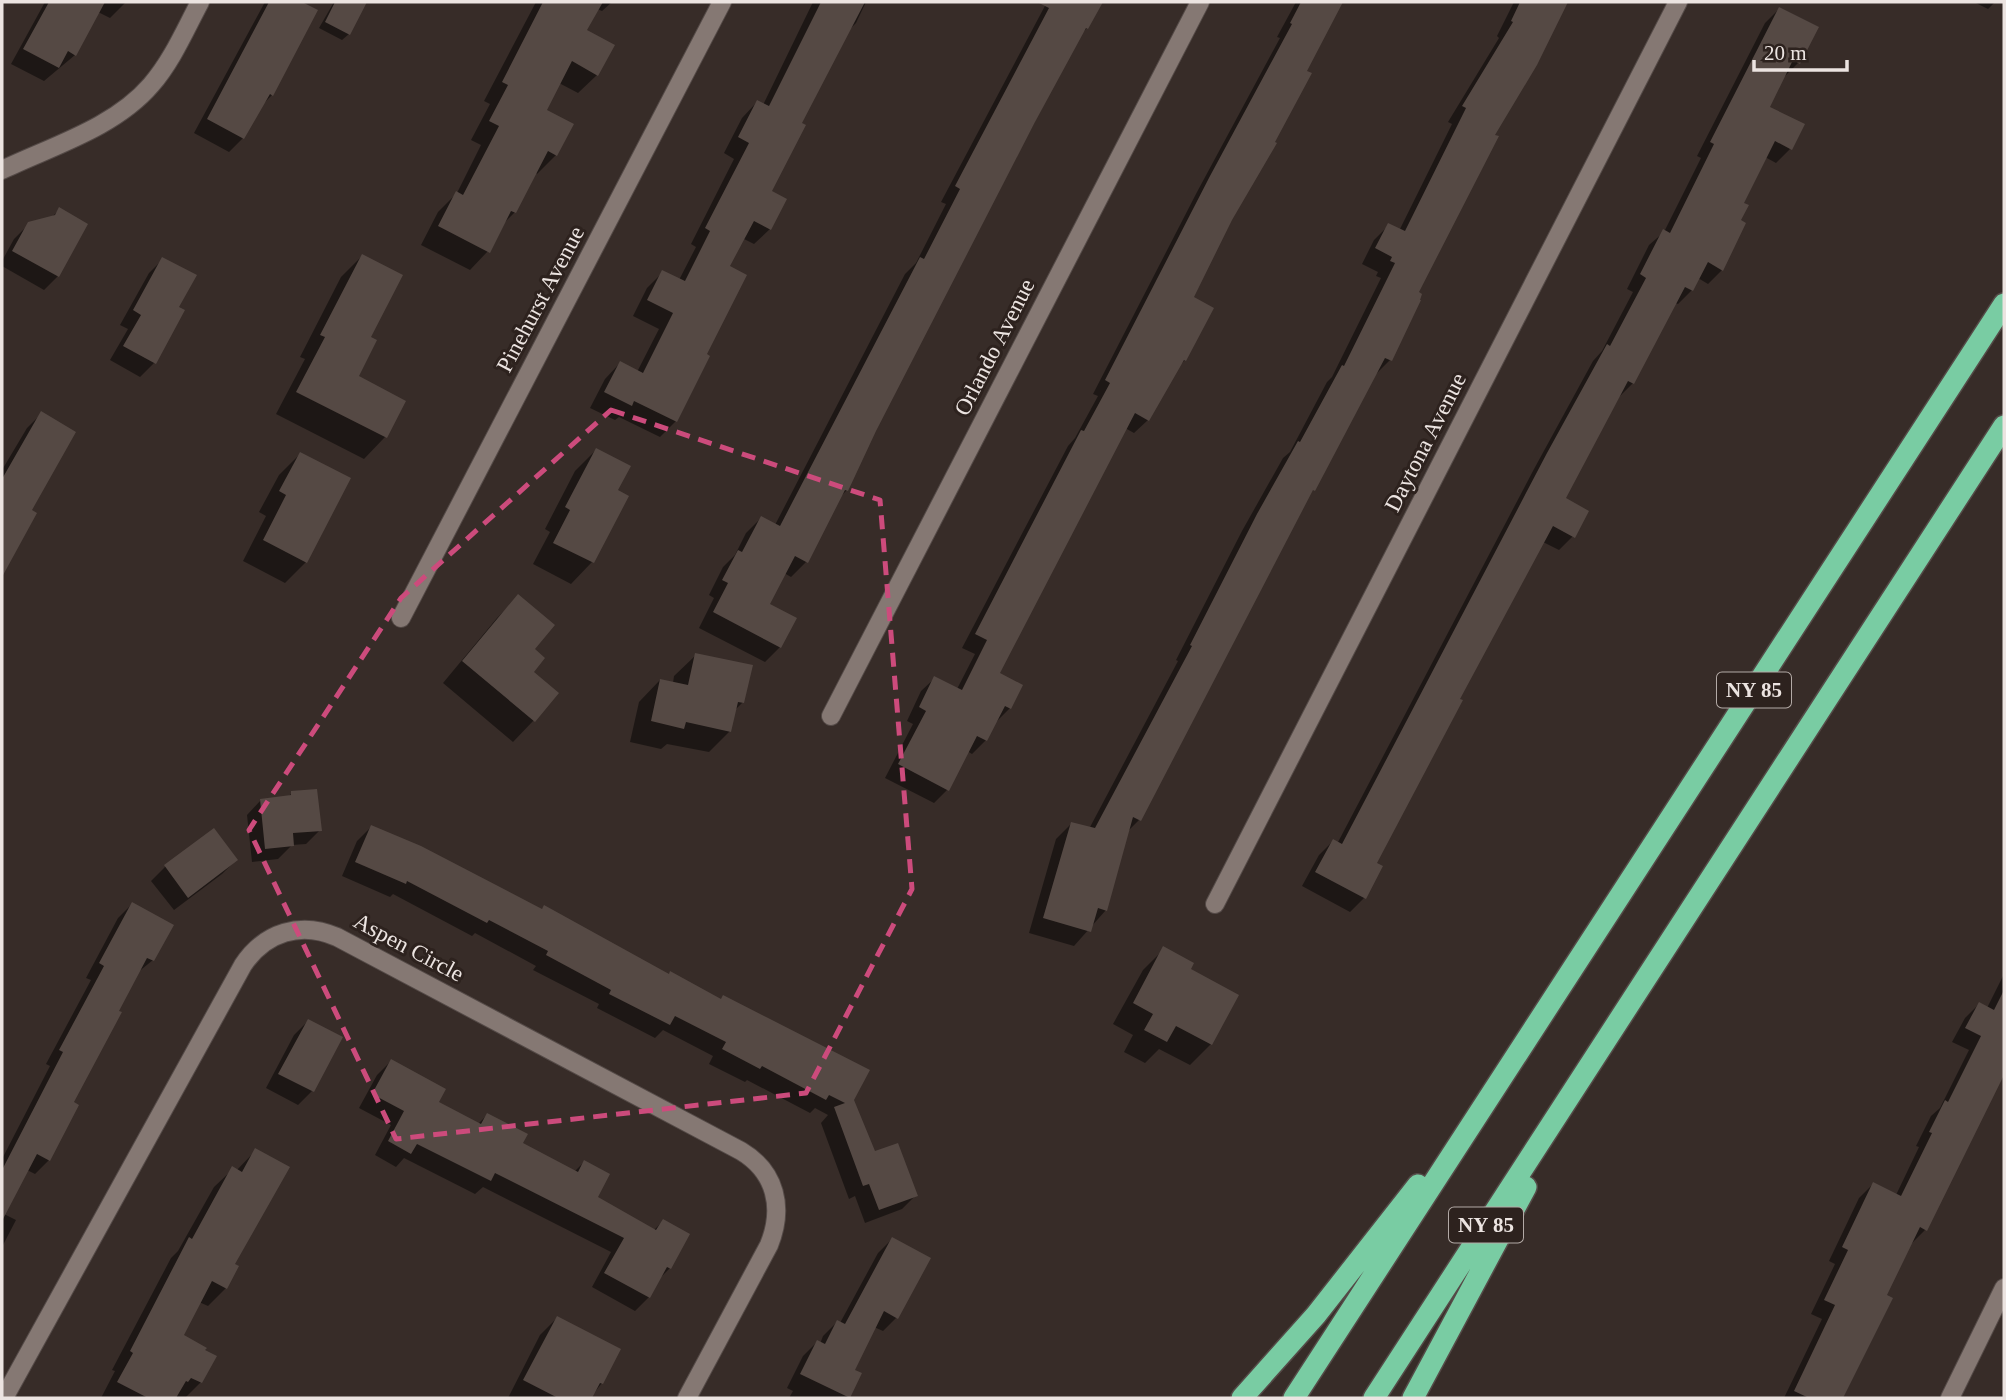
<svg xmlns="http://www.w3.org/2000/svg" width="2006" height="1400" font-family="'Times New Roman',serif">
	<rect width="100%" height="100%" fill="#372c28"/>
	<path fill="#0007" d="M45,2H126L110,18L98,12L75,55L44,81L11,64Z
		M265,2H298L316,11L272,95L261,106L243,138L229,152L194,133Z
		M334,2H352L362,8L349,34L342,40L319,28Z
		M536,2H612L602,11L597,9L585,31L597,75L578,93L559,83L544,111L556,155L537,174L535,172L515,212L502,225L488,251L470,270L421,245L438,212L457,193L481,145L471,140L490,104L484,101Z
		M813,2H866L856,23L847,32L800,124L770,192V229L754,244L742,238L727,267L705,355L708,356L676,421L660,437L619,417L615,420L590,408L605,379L620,363L637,372L659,329L633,316L647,288L663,272L679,280L696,247L691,244L734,159L724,153L742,118L757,102L763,105Z
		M1047,2H1101L1087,28L1080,35L874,430L847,490L840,497L806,562L791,577L784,573L768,605L780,647L765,662L699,628L714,598L709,595L723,567L735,555L746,533L761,518L775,525L905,274L916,263L946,204L941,202Z
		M1296,2H1341L1191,298L1185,360L1177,368L1148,420L1134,433L1125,428L997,674L1010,708L996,722L986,740L972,754L967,751L947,790L934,803L885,778L913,724L907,721L921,691L935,678L957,689L975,654L962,648L1068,446L1075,438L1098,396L1093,394L1197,192L1280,38L1277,37Z
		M1514,2H1567L1536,64L1492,135L1416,293L1390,360L1374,376L1289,531L1139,820L1127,832L1106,910L1074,946L1029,933L1056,839L1071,824L1089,829L1178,661L1176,660L1242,531L1283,458L1290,452L1327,382L1332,377L1381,278L1376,276L1378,272L1362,264L1374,240L1389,225L1399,231L1452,124L1448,122L1499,38L1497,36Z
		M1974,2H1995L1988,9Z
		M1779,9L1798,63L1784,77L1768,108L1790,149L1776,163L1765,157L1741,204L1722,270L1708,284L1698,278L1692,290L1678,304L1675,303L1633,383L1619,397L1563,499L1573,536L1559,550L1543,542L1458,699L1375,864L1364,898L1350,912L1302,886L1319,855L1333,841L1337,844L1534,469L1593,361L1602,351L1633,292L1627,289L1649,245L1664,232L1701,158L1697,156L1765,23Z
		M60,209L58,276L44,290L2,266V261L14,239L29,224L51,218Z
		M362,256L369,338L356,377L404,402L385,437L364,459L276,414L305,359L300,357L341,277Z
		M163,259L177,307L154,363L140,377L110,360L128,329L120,325L149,273Z
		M41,414L29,511L7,565L2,571V470L27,428Z
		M596,450L616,491L627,497L592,562L571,584L533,564L550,532L545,529L575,471Z
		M300,454L306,562L285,583L243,561L266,516L259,512L279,475Z
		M518,597L532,649L534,720L513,742L443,683L497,618Z
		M696,655L743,702L734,711L730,731L709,752L667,744L661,749L630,742L639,702L660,680L673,683L674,676Z
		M292,793L320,830L306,844L292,845L278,859L252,862L247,815L261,800L287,798Z
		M371,827L541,910L544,907L852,1100L874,1154L916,1195L902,1209L865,1223L855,1196L849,1199L821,1123L828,1115L815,1108L810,1113L747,1080L745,1082L709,1064L713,1056L663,1030L655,1038L597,1008L599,1004L533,970L536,966L475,933L472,936L393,894L390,897L342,876L357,841Z
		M214,830L236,860L222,874L174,910L151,881L165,867Z
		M132,904L153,960L137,973L72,1103L49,1160L35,1174L27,1170L4,1214L16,1220L2,1247V1159L50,1066L46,1064L91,980L86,978L118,918Z
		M1164,949L1189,969L1211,1044L1190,1065L1159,1049L1145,1063L1124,1052L1133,1035L1113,1024L1143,970Z
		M2004,974V1068L1925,1230L1911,1244L1885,1296L1891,1299L1842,1398H1784L1822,1319L1811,1314L1835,1264L1829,1261L1859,1198L1873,1184L1896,1195L1919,1147L1916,1146L1931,1116L1940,1108L1969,1050L1952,1042L1965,1018L1979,1004L1987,1008Z
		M308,1021L340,1038L312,1091L298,1105L266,1088L294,1035Z
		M391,1061L437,1102L478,1124L487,1115L520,1144L574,1172L584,1162L596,1198L654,1230L663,1221L688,1235L670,1268L658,1280L649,1297L635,1311L592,1287L611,1252L483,1187L475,1194L404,1158L396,1167L375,1155L391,1125L359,1108L377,1075Z
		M256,1150L226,1288L208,1306L199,1302L181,1336L201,1382L185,1398H101L115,1371L112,1370L171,1258L178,1251L214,1187L233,1169L236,1171Z
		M892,1239L897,1317L883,1331L874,1327L852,1371L849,1397L789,1398L793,1391L787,1388L803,1356L817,1342L820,1344L823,1336L837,1322L840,1323L878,1253Z
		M557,1318L602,1383L590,1398H508L540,1335Z"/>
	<path fill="#554944" d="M49,2H105L76,56L68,51L59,68L23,49Z
		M269,2H302L318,10L273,96L270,94L244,139L207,119Z
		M335,2H367L350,35L325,22Z
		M543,2H603L587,30L615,45L598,76L572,61L547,110L574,124L557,156L548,151L516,213L511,211L490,253L438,226L456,191L463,195L499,126L489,121L508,85L502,82Z
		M821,2H865L802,123L806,125L772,191L787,199L771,230L754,221L730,266L747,275L707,354L710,356L677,422L634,401L632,406L604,392L620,361L643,373L673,313L647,300L662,270L685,281L710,231L705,228L749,143L738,137L757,100L769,106Z
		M1037,2H1103L1088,29L1086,28L1035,122L876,431L848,491L845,490L808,563L795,556L770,604L797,618L781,648L713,612L728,583L722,580L738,550L742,552L761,516L780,526L920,257L924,259L960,189L955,186L1049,8Z
		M1301,2H1343L1307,71L1312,73L1275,142L1277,143L1232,220L1194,297L1214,308L1186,361L1184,360L1149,421L1135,413L1000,673L1023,685L1011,709L1005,706L987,741L977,736L949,791L898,764L926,711L919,707L934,676L962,690L987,640L975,634L1081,430L1084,431L1110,383L1105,380L1210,176L1292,24L1290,23Z
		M1520,2H1568L1537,65L1495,135L1499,136L1419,292L1422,294L1420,300H1421L1392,361L1385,358L1315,491L1313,490L1141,821L1133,817L1107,911L1098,908L1091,932L1043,918L1071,822L1095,828L1192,646L1190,645L1257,514L1298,441L1300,442L1342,365L1344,366L1395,263L1390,261L1392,257L1375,248L1388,223L1405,231L1466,108L1462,106L1513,22L1511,21Z
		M1779,7L1819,27L1800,64L1793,60L1770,107L1805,124L1792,150L1775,141L1744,203L1749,205L1741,220L1746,223L1723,271L1708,262L1693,291L1685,287L1634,384L1628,381L1566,498L1589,511L1575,538L1553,526L1460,699L1463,700L1377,863L1383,866L1366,899L1315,872L1333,839L1342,844L1547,453L1607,344L1610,346L1646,278L1640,274L1663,229L1670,233L1714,144L1710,142Z
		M59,207L88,224L59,277L12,251L28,222L55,215Z
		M362,254L403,275L371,337L377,340L359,376L406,401L387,438L296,392L325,337L320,335Z
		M162,257L197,275L179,307L185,310L156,364L123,346L141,315L133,310Z
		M41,411L76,432L32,510L37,513L2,577V479Z
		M596,448L631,466L618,490L629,496L594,563L553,543L570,510L565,507Z
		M300,452L351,478L307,563L263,540L286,495L279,491Z
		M518,594L555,625L535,649L545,658L534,672L559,693L535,722L462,661Z
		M695,653L753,665L744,703L738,702L731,732L686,722L684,729L651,721L660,679L688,685Z
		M317,789L322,831L293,833L294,846L265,849L260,799L291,795V791Z
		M371,825L421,846L542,909L544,905L669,974L670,971L721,999L723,995L870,1070L854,1100L875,1151L898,1143L918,1196L879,1210L869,1184L863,1186L834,1107L845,1103L829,1095L826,1100L762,1066L760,1069L722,1049L726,1042L675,1016L670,1025L609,994L611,990L546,955L548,951L489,920L487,923L407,881L406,884L355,862Z
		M214,828L238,860L188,898L164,865Z
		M132,902L174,925L154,961L147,958L119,1011L122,1012L74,1102L79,1105L50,1161L37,1154L2,1221V1170L63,1052L59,1050L104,966L99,963Z
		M1163,946L1194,963L1191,969L1239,995L1212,1045L1176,1026L1167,1042L1144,1030L1153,1014L1133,1003Z
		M2004,990V1075L1927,1231L1920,1227L1887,1295L1893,1298L1843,1398H1809L1794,1391L1835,1305L1824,1300L1848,1250L1842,1247L1873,1182L1901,1196L1932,1133L1929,1132L1945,1100L1948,1102L1981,1036L1965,1028L1979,1002L1994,1010Z
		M308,1019L343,1037L314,1092L278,1074Z
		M391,1059L446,1089L439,1102L481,1124L487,1113L528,1134L523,1143L578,1172L584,1160L610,1174L598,1197L656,1230L663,1219L690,1234L671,1269L667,1267L650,1298L604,1273L624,1238L495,1173L491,1181L417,1144L411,1154L388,1141L404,1111L372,1094Z
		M255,1148L290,1167L235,1264L239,1266L227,1289L212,1281L184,1335L207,1348L205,1350L217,1356L202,1383L191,1378L188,1382L186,1381L176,1398H148L117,1382L133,1353L130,1351L189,1237L192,1239L232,1166L242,1172Z
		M892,1237L931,1258L898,1319L884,1311L855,1370L862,1373L850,1398L800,1374L817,1340L825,1344L837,1320L845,1324Z
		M557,1316L621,1349L603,1384L600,1383L592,1398H558L523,1380Z"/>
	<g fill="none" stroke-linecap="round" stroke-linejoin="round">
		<defs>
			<path id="street" d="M2,170C52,146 114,128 151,85C172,61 185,30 200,2
				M401,618L722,2
				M831,716L1200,2
				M1215,904L1678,2
				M4,1398L243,965C265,932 301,921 337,937L741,1151C776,1172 784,1208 769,1245L687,1398
				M1950,1398L2004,1288"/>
			<path id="highway" d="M1242,1398L1316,1315L1418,1185
				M1294,1398L2004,304
				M1374,1398L2004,426
				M1413,1398L1526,1187"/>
		</defs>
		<use href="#street" stroke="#544a47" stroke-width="20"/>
		<use href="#highway" stroke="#544a47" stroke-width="24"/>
		<use href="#street" stroke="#857873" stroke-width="18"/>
		<use href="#highway" stroke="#79cca3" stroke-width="21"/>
	</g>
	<path fill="none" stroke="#cc4b7c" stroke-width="5" stroke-dasharray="14 9" stroke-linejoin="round" d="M611,410L880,500L912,889L806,1093L396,1139L249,830L401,598Z"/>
	<g text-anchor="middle" stroke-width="6" stroke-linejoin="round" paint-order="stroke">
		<g fill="#2d221e" stroke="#b3aaa6" stroke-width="2">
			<rect x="1717" y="672.5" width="74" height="35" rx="5"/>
			<rect x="1449" y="1207.5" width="74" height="35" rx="5"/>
		</g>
		<g font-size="21" font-weight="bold" fill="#ece4e1">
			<text x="1754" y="697">NY 85</text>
			<text x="1486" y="1232">NY 85</text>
		</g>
		<g font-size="23" fill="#ece4e1" stroke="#2d221e">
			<text transform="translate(540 299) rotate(-62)" y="8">Pinehurst Avenue</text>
			<text transform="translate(994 347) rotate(-63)" y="8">Orlando Avenue</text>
			<text transform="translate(1425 442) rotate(-63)" y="8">Daytona Avenue</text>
			<text transform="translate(409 947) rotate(28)" y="8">Aspen Circle</text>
		</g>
	</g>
	<rect width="2006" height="1400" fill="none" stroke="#ece4e1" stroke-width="7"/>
	<path d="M1754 60v10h93v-10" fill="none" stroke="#ece4e1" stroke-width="3.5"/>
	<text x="1764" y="60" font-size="21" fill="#ece4e1" stroke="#2d221e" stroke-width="5" paint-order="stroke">20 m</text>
</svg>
